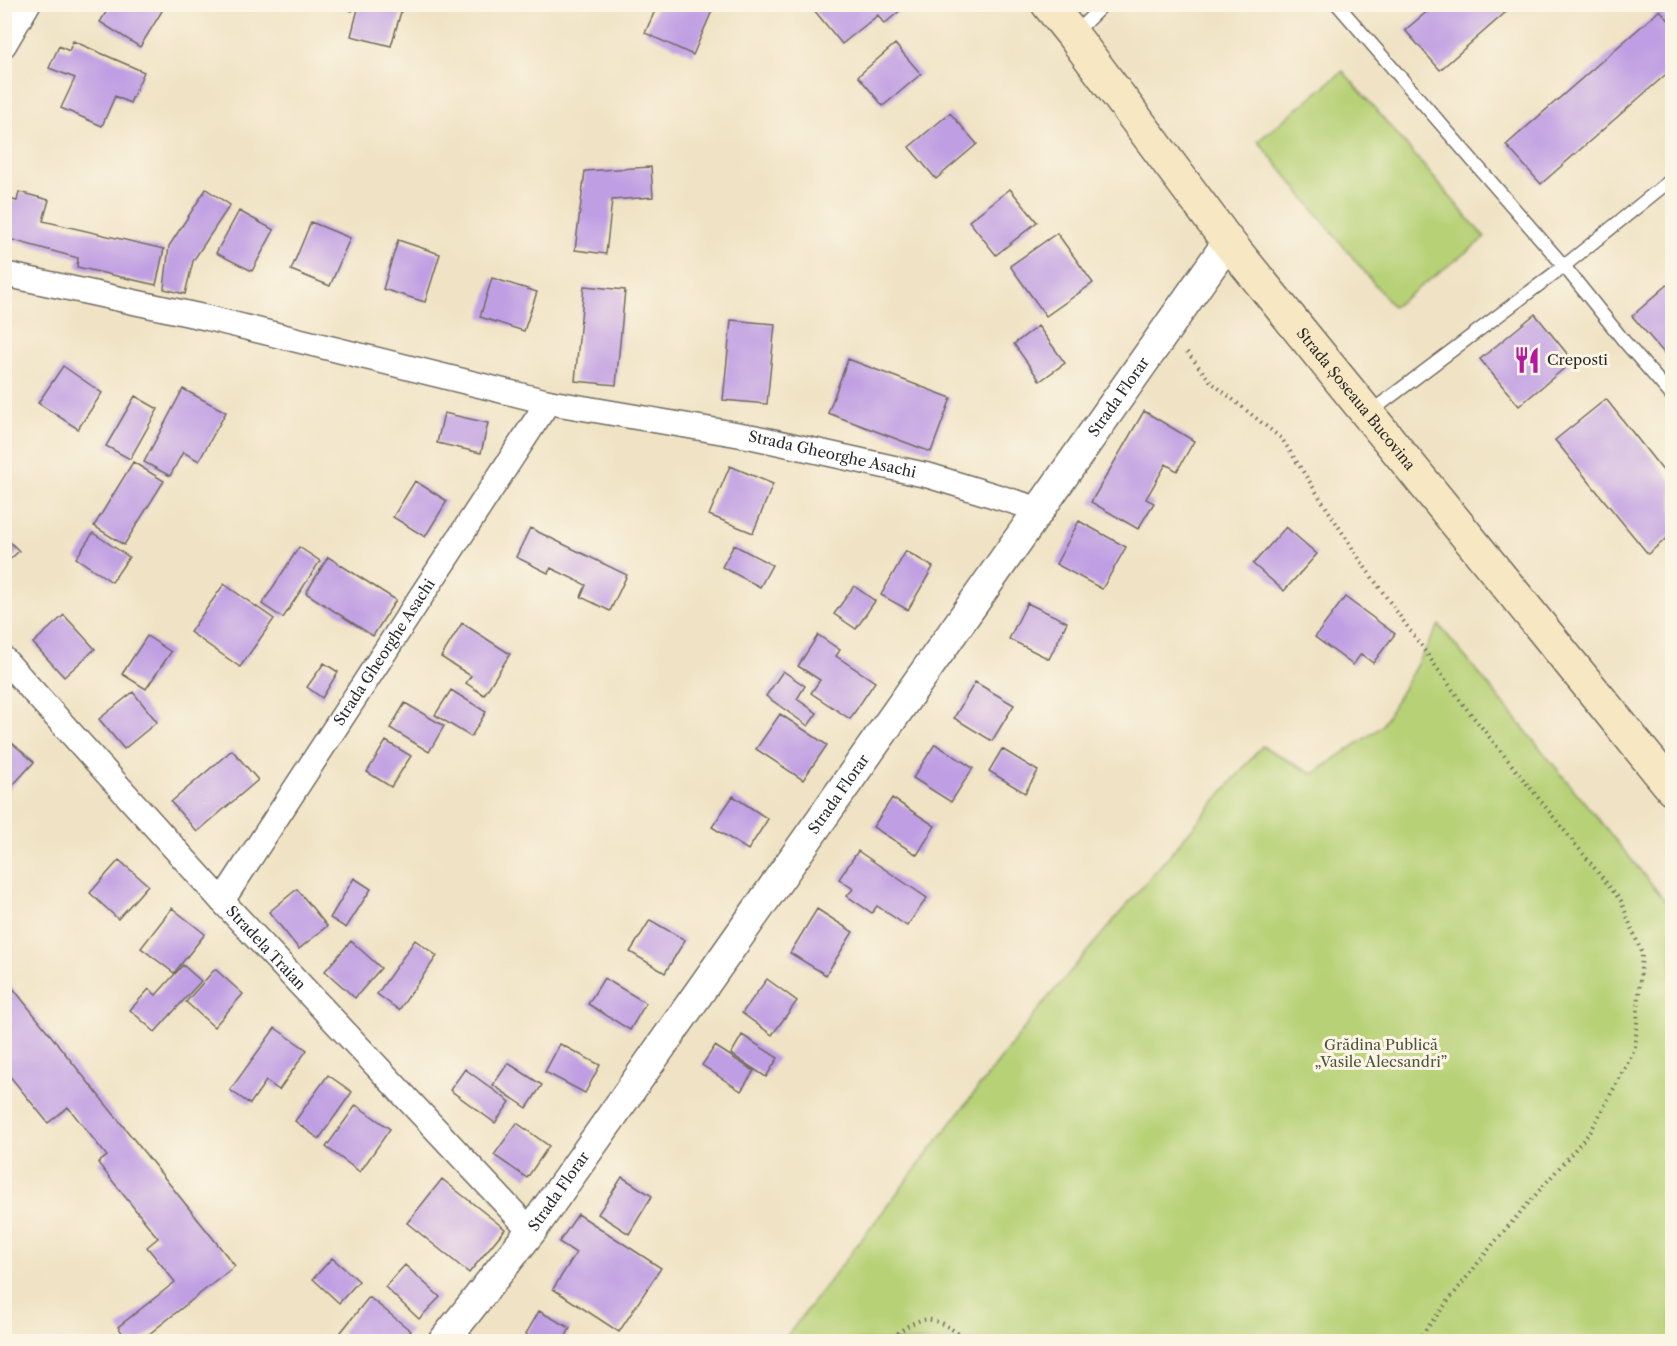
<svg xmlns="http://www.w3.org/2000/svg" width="1677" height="1346" font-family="'Libre Caslon Text',serif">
	<rect width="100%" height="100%" fill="#fcf5e5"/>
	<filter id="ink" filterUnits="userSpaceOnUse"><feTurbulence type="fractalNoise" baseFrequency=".0167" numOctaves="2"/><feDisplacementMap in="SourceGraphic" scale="12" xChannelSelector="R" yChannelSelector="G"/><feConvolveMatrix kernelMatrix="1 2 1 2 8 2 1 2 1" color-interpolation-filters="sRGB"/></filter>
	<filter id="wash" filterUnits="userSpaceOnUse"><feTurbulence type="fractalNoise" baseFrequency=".008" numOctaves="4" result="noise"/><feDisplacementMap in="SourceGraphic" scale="24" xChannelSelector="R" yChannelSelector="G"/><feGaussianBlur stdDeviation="1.35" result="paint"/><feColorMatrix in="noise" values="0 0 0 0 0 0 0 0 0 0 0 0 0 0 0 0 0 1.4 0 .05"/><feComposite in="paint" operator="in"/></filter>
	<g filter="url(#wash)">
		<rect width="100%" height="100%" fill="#f0e3c5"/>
		<path fill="#b7d177" stroke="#717e51" stroke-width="1.5" d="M1343,71L1485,238L1393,307L1258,141Z
			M1439,625L1672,909V1341H783L1046,1000L1262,746L1313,774L1381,727Z"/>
		<g id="blocks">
			<path fill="#bf9ee3" d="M111,4H152L162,11L140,47L100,22Z
				M337,4H355L352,11Z
				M658,4H715L693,55L645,33Z
				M809,4H868L869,6L871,4H908L884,24L878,15L842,44Z
				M359,5H403L391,46L351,36Z
				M1435,5H1514L1440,70L1405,30Z
				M1660,10L1672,24V69L1541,184L1506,145Z
				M73,41L144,72L130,103L115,96L102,126L61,108L75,78L49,68L59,46L69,51Z
				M895,44L921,74L883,106L858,76Z
				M950,113L977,144L936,179L909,147Z
				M651,167L653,197L612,200L606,254L575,250L585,171Z
				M206,189L230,205L193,261L185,294L164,289L169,246Z
				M1010,189L1037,222L996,255L969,221Z
				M19,192L49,200L43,221L164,249L156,285L77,267L78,258L5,238V198L17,201Z
				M239,211L274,230L252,271L216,253Z
				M311,222L350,238L330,286L291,270Z
				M1057,233L1093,283L1046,316L1010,266Z
				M398,240L440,254L425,302L383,289Z
				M492,278L537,292L524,331L480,317Z
				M1672,281V360L1671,361L1632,316Z
				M584,286L625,290L616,385L575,381Z
				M1535,314L1573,361L1519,406L1480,359Z
				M731,320L775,324L767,404L723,400Z
				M1038,326L1065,363L1040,381L1014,344Z
				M848,359L951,398L931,452L828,413Z
				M63,366L102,393L78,429L38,403Z
				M183,389L226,412L199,461L183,452L170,476L144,462Z
				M135,396L158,409L130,459L106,446Z
				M1606,399L1672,482V534L1648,554L1555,440Z
				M1144,411L1194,441L1177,471L1166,464L1146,499L1154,503L1138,529L1091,502Z
				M444,413L488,423L481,453L437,443Z
				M133,462L164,481L124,545L94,526Z
				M730,466L773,484L753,533L709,515Z
				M415,481L447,501L425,537L393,517Z
				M1079,521L1126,547L1102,589L1056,564Z
				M1286,527L1317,554L1284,591L1253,564Z
				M530,528L627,575L610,611L581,597L586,585L551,568L548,573L516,557Z
				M93,533L129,557L112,582L76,558Z
				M4,536L19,551L4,565Z
				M734,545L772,565L760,587L722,567Z
				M299,547L320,561L283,618L262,604Z
				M906,551L933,567L908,610L881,595Z
				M328,557L396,600L373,636L306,593Z
				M224,584L274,619L240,667L190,632Z
				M854,586L875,601L856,629L834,614Z
				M1345,597L1395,634L1373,663L1361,654L1353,665L1315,637Z
				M1027,603L1067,622L1049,659L1009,639Z
				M64,615L95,649L64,677L33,643Z
				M462,623L510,654L484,695L466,683L471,676L441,657Z
				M818,635L840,650L836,656L875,682L850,719L811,693L820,680L798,666Z
				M147,636L171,652L146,689L122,674Z
				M324,663L338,672L322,698L307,687Z
				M783,671L805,686L797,699L817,713L808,726L766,696Z
				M975,682L1014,705L992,741L954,718Z
				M451,690L486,712L471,737L435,715Z
				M133,692L157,722L124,749L99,719Z
				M405,703L444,726L429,752L390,728Z
				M780,714L827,745L803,780L756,749Z
				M4,736L34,762L4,795Z
				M386,741L411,756L391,787L367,772Z
				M935,744L973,768L951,802L913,778Z
				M1002,749L1038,771L1025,793L989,771Z
				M232,750L258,780L197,832L171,802Z
				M733,796L768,819L748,850L712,827Z
				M892,798L935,826L917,855L873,827Z
				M858,851L927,898L907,926L877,906L872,913L847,896L853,889L839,879Z
				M119,860L148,885L118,919L90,893Z
				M354,878L371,889L346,928L330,918Z
				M297,889L327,926L299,949L269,912Z
				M172,908L205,934L174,973L141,948Z
				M817,909L853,932L826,975L790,953Z
				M650,920L685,940L665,973L630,952Z
				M415,940L437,956L399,1010L377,994Z
				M351,941L381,968L355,998L325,971Z
				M183,965L201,981L155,1032L130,1010L149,989L156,995Z
				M215,969L243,994L214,1027L186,1002Z
				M4,977L235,1266L139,1342H129L118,1327L175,1282L147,1247L158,1238L98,1163L107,1156L68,1107L48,1123L4,1069Z
				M604,978L646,1003L630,1030L588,1004Z
				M767,979L797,1001L772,1035L742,1013Z
				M275,1028L307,1050L279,1090L266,1081L250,1104L230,1090Z
				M742,1035L778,1058L766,1077L731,1054Z
				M560,1044L600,1065L585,1093L545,1072Z
				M715,1046L754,1071L741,1091L702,1065Z
				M508,1063L542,1085L527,1108L493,1085Z
				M465,1069L510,1102L495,1123L450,1090Z
				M328,1075L352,1092L319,1139L295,1121Z
				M356,1105L390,1129L360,1172L326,1147Z
				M517,1123L549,1146L527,1178L494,1155Z
				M622,1177L652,1196L629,1234L598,1214Z
				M442,1179L505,1229L469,1273L407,1223Z
				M578,1214L661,1268L619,1332L553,1289L576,1253L559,1242Z
				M332,1258L359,1281L339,1303L313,1279Z
				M405,1265L440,1297L419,1319L385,1287Z
				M369,1297L411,1331L402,1342H353L341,1332Z
				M539,1311L570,1328L563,1342H536L526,1334Z"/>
		</g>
	</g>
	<g filter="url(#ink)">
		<use href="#blocks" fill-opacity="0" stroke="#706b61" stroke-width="1.5"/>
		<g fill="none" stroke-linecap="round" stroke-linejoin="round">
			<defs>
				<path id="service" d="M1337,4L1564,266L1624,341L1672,396
					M1074,34L1104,4
					M1369,413L1564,266L1672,179"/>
				<g id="minor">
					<path d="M4,45L28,4"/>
					<path id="s1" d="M4,274L208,318L548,402L753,437L930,476L1041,510"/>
					<path id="s2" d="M4,659L222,901L531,1231"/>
					<path id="s3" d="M222,901L548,402"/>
				</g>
				<g id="tertiary">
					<path id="s4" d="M443,1342L531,1231L1228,242"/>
				</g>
				<g id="secondary">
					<path id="s5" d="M1048,4L1073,35L1228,242L1672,788"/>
				</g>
			</defs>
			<use href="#service" stroke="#706b61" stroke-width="15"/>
			<use href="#minor" stroke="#706b61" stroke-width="27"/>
			<use href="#tertiary" stroke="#706b61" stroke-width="33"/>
			<use href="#secondary" stroke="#706b61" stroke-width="36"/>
			<path stroke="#706b61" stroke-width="4" stroke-dasharray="1.5 4.5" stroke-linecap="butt" d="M1187,352L1211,382L1282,439L1364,566L1462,703L1621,901L1642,954L1635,1049L1591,1131L1493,1244L1416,1342
				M889,1342C898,1331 917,1317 931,1320C945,1323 959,1334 970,1342"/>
			<use href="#service" stroke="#fff" stroke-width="12"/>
			<use href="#minor" stroke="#fff" stroke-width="24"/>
			<use href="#tertiary" stroke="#fff" stroke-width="30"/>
			<use href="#secondary" stroke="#f7e8c3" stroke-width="33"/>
		</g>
	</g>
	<defs>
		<symbol id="restaurant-bare" viewBox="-9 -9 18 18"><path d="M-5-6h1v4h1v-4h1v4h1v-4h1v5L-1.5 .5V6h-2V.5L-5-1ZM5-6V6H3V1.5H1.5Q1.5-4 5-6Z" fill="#b5179e" stroke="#fcf5e5" stroke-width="2.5" paint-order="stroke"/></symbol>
	</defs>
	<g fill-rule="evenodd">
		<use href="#restaurant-bare" x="1508" y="341" width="38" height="38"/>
	</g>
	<g text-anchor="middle" stroke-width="6" stroke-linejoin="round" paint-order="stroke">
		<g font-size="15" fill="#2b2b2b" stroke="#fcf5e5" text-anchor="start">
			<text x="1547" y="365">Creposti</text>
		</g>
		<g font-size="15" fill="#2b2b2b" stroke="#fcf5e5">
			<text dy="5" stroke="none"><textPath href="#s4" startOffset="1162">Strada Florar</textPath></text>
			<text dy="5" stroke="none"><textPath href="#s5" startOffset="501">Strada Șoseaua Bucovina</textPath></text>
			<text dy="5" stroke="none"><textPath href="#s1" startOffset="848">Strada Gheorghe Asachi</textPath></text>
			<text dy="5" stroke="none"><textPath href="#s3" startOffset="297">Strada Gheorghe Asachi</textPath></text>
			<text dy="5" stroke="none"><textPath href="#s4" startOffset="676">Strada Florar</textPath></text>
			<text dy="5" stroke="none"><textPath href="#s2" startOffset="390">Stradela Traian</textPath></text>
			<text dy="5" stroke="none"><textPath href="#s4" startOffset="190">Strada Florar</textPath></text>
		</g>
		<g font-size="15" fill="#4e543e" stroke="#fcf5e5">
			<text x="1381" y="1050">Grădina Publică<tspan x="1381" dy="17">„Vasile Alecsandri”</tspan></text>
		</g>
	</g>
	<rect width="1677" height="1346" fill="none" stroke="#fcf5e5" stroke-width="24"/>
</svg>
